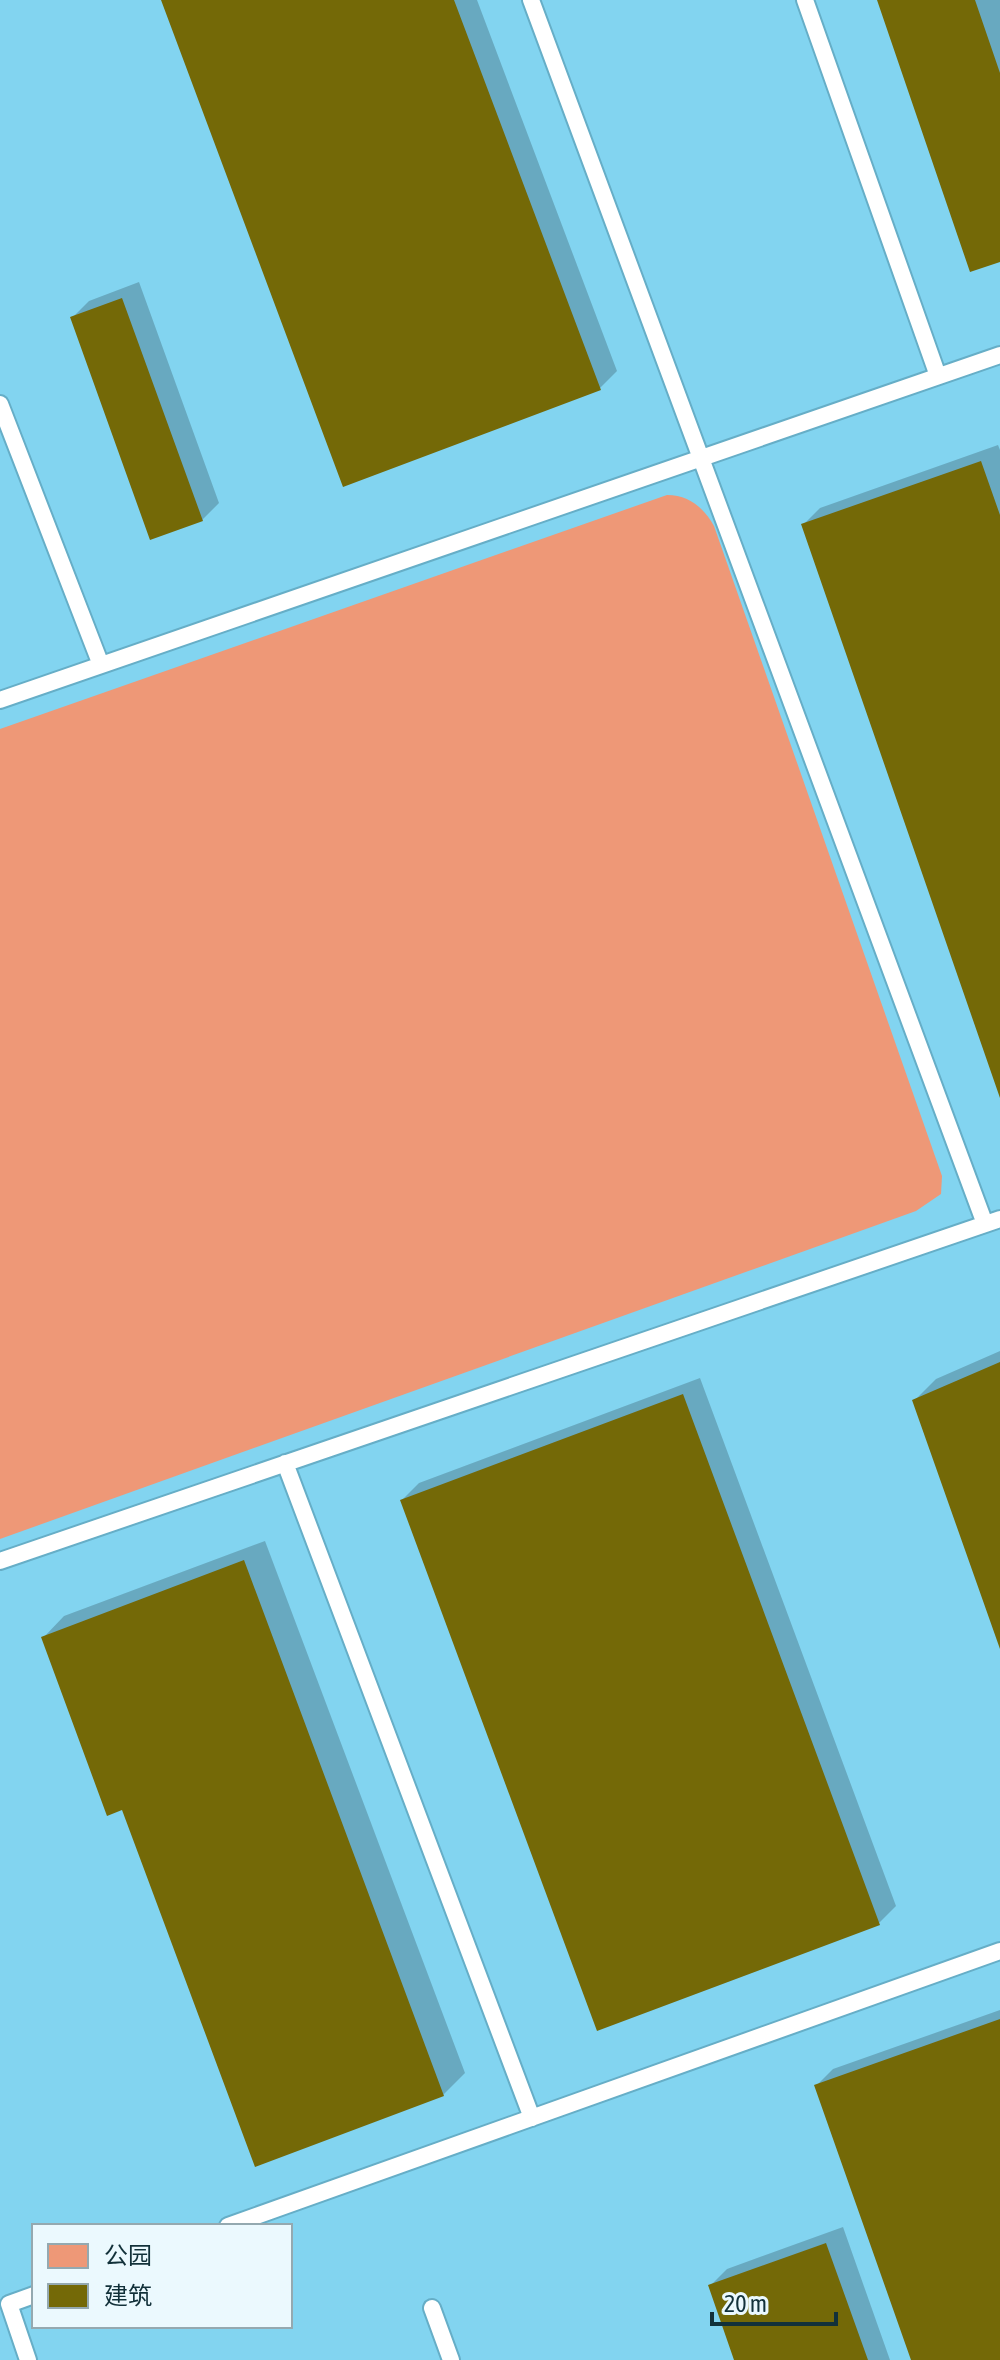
<svg xmlns="http://www.w3.org/2000/svg" width="1000" height="2360" font-family="'Asap Condensed','Noto Sans SC',sans-serif">
	<rect width="100%" height="100%" fill="#98e2fb"/>
	<path fill="#82d4f0" fill-rule="evenodd" d="M0,0H1000V2360H0ZM34,2226H290V2326H34Z"/>
	<path fill="#ee9877" d="M667,495C689,495 704,508 714,526L942,1176L941,1194L916,1211L0,1539V729Z"/>
	<path fill="#0003" d="M163,0H477L617,371L600,388Z
		M880,0H1000V260Z
		M139,282L219,503L202,520L72,318L89,301Z
		M998,445L1000,450V1093L803,525L820,508Z
		M1000,1351V1644L915,1400L936,1379Z
		M700,1378L896,1906L879,1923L402,1500L419,1483Z
		M265,1541L465,2073L443,2095L43,1638L64,1616Z
		M1000,2010V2360H913L816,2086L833,2069Z
		M843,2227L890,2360H736L710,2286L727,2269Z"/>
	<path fill="#746907" d="M161,0H454L601,390L343,487Z
		M877,0H975L1000,73V262L970,272Z
		M122,298L203,521L150,540L70,317Z
		M981,461L1000,515V1098L801,524Z
		M1000,1362V1649L912,1400Z
		M683,1394L880,1925L597,2031L400,1500Z
		M244,1560L444,2096L255,2167L122,1810L107,1816L41,1637Z
		M1000,2019V2360H911L814,2085Z
		M826,2243L868,2360H734L708,2285Z"/>
	<g fill="none" stroke-linecap="round" stroke-linejoin="round">
		<defs>
			<path id="lane" d="M531,0L985,1224
				M805,0L938,376
				M0,404L101,665
				M0,700L1000,355
				M285,1463L532,2118
				M0,1561L1000,1219
				M228,2226L1000,1951
				M432,2308L451,2360
				M28,2360L9,2304L34,2295"/>
		</defs>
		<use href="#lane" stroke="#66aec7" stroke-width="20"/>
		<use href="#lane" stroke="#fff" stroke-width="16"/>
	</g>
	<rect x="32" y="2224" width="260" height="104" fill="#ebf9fe" stroke="#94a9b0" stroke-width="2"/>
	<rect x="48" y="2244" width="40" height="24" fill="#ee9877" stroke="#94a9b0" stroke-width="2"/>
	<text x="104" y="2264" font-size="24" fill="#12313a">公园</text>
	<rect x="48" y="2284" width="40" height="24" fill="#746907" stroke="#94a9b0" stroke-width="2"/>
	<text x="104" y="2304" font-size="24" fill="#12313a">建筑</text>
	<path d="M712 2312v12h124v-12" fill="none" stroke="#12313a" stroke-width="4"/>
	<text x="724" y="2312" font-size="24" fill="#12313a" stroke="#ebf9fe" stroke-width="6" paint-order="stroke">20 m</text>
</svg>
